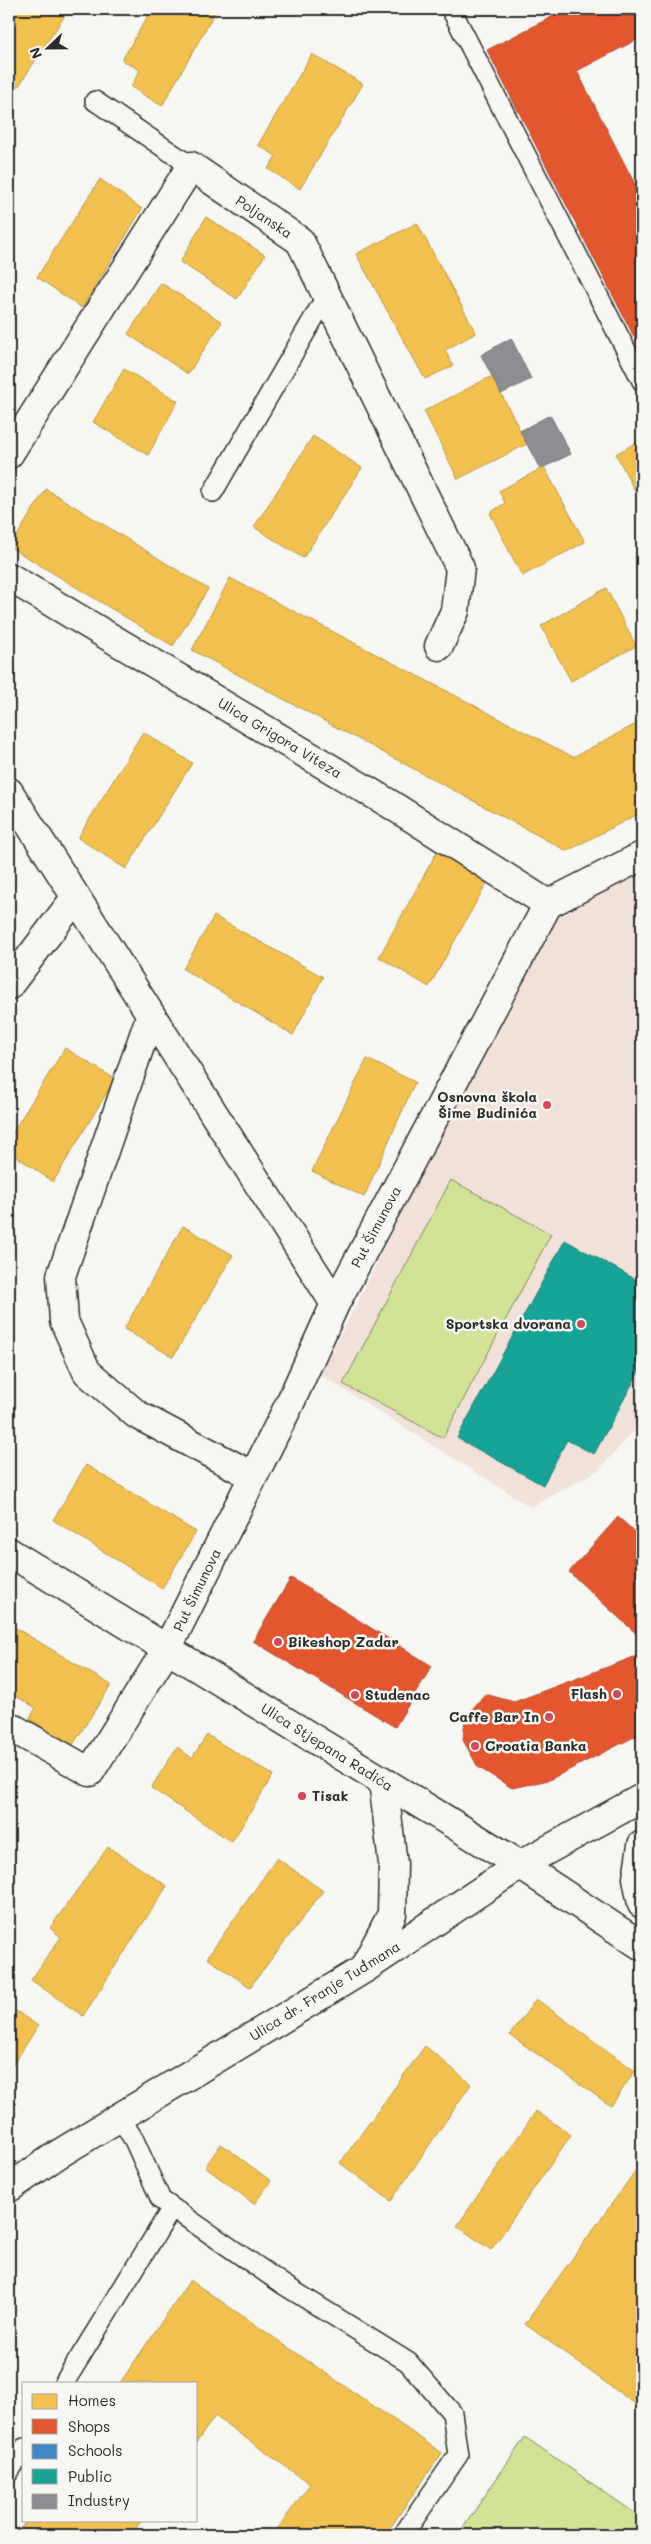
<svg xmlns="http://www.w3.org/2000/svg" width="651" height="2544" font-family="Mali,sans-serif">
	<rect width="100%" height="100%" fill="#f6f6f2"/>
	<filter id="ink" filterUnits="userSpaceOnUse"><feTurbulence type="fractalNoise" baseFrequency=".02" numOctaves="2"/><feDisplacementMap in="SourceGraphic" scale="10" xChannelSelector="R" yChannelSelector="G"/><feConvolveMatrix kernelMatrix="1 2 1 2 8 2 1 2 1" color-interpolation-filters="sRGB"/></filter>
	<g filter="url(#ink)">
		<path fill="#f1e1d8" d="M642,856V1422L599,1470L531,1507L319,1374L356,1306L548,904Z"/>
		<path fill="#d2e397" stroke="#7e8761" d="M451,1180L551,1234L443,1438L343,1384Z
			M525,2437L642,2518V2535H458Z"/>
		<path fill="#f2c14e" stroke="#b69444" d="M9,9H69L9,101Z
			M152,9H217L162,106L131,87L140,70L122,60Z
			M312,54L363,84L300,189L268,169L276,156L258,145Z
			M100,179L142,209L82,308L37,277Z
			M206,217L265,255L237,299L180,262Z
			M417,223L476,333L445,350L453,366L425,379L356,254Z
			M161,283L222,322L188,374L128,334Z
			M124,369L178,401L148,455L93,422Z
			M492,376L527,444L458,479L424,411Z
			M313,436L362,468L303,558L254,527Z
			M642,439V505L616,454Z
			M544,467L585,542L522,576L490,513L505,503L499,491Z
			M46,489L208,589L173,646L10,547Z
			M230,578L573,757L642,721V812L567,851L192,650Z
			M606,588L636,646L571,681L541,626Z
			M143,732L192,763L126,869L78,838Z
			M438,850L489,879L429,987L379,957Z
			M214,916L323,977L293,1035L183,969Z
			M65,1048L115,1079L53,1182L9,1151V1138Z
			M367,1059L415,1082L364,1197L312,1171Z
			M183,1226L233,1255L173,1357L124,1329Z
			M86,1465L196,1532L162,1588L53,1520Z
			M9,1624L111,1685L72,1746L29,1719L36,1708L9,1692Z
			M207,1735L273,1775L232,1842L151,1788L177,1747L192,1758Z
			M108,1847L167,1886L83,2016L31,1980L61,1937L50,1928Z
			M277,1858L323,1891L250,1987L207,1958Z
			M536,1999L635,2071L611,2106L510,2035Z
			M9,2006L38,2026L9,2071Z
			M425,2046L471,2084L391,2201L340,2163Z
			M536,2111L571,2135L491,2250L457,2226Z
			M221,2144L271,2181L254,2204L205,2167Z
			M642,2162V2409L525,2324Z
			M190,2280L442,2453L385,2535H273L310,2484L215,2416L196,2443V2383H120Z
			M27,2520H142L136,2528L147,2535H16Z"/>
		<path fill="#e4572e" stroke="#ac4a2d" d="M567,9H642V37L577,71L642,198V352L487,50Z
			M618,1517L642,1538V1632L640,1637L569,1572Z
			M291,1578L432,1666L395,1727L253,1641Z
			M642,1654V1733L549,1780L512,1788L478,1767L463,1740L465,1718L485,1694L514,1702Z"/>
		<path fill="#3f88c5" stroke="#396c97" d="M642,957V976L635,961Z"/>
		<path fill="#17a398" stroke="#1d7f77" d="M565,1240L642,1283V1366L594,1454L567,1440L543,1485L457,1438Z"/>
		<path fill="#8d8d92" stroke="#707073" d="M511,338L531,379L501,394L481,355Z
			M550,415L571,454L540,469L520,431Z"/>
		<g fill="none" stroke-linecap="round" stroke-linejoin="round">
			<defs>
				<path id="service" d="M451,9L642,381
					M95,101L191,166
					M213,492L327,295
					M120,2117L134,2140L161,2200L284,2285L408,2362L452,2413L458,2455L403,2535
					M64,2383L172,2208
					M9,2472L24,2448"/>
				<path id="minor" d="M9,454L191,166L300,241L460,568L455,611L439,646
					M9,577L390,804L548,904
					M9,792L335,1304
					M9,985L76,897
					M150,1017L61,1276L64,1321L87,1372L136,1414L253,1476
					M9,1552L520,1865L642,1946
					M9,1726L90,1772L167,1649L290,1403L335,1304L548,904L642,856"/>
				<path id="secondary" d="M642,1845L637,1878L642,1904
					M364,1968L392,1914L393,1864L383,1781
					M9,2188L57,2155L364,1969L520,1865L642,1798"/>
			</defs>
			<use href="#service" stroke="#2b2b2b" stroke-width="22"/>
			<use href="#minor" stroke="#2b2b2b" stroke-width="31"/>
			<use href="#secondary" stroke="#2b2b2b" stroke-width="31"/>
			<use href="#service" stroke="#f6f6f2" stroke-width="19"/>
			<use href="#minor" stroke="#f6f6f2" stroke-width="28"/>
			<use href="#secondary" stroke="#f6f6f2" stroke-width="28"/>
		</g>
	</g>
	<g fill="#d1495b" stroke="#f6f6f2" stroke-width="2">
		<circle cx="547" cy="1105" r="5"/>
		<circle cx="581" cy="1324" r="5"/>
		<circle cx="278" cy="1642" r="5"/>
		<circle cx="617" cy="1694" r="5"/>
		<circle cx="355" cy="1695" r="5"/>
		<circle cx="549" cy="1717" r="5"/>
		<circle cx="475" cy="1746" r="5"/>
		<circle cx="302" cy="1796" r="5"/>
	</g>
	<g text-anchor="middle" stroke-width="5" stroke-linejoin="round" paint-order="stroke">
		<g font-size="14" fill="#2b2b2b" stroke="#f6f6f2">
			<text transform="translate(264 217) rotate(34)" y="5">Poljanska</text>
			<text transform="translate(280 738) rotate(31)" y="5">Ulica Grigora Viteza</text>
			<text transform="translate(376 1227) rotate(-62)" y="5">Put Šimunova</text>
			<text transform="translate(197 1590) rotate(-64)" y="5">Put Šimunova</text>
			<text transform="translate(327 1747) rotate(32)" y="5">Ulica Stjepana Radića</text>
			<text transform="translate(325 1991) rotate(-32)" y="5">Ulica dr. Franje Tuđmana</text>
		</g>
		<g font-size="14" font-weight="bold" fill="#2b2b2b" stroke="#f6f6f2" text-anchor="end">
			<text x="537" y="1102">Osnovna škola<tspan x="537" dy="16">Šime Budinića</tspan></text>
			<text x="571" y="1329">Sportska dvorana</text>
			<text x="288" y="1647" text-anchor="start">Bikeshop Zadar</text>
			<text x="607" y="1699">Flash</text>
			<text x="365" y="1700" text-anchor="start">Studenac</text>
			<text x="539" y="1722">Caffe Bar In</text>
			<text x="485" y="1751" text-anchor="start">Croatia Banka</text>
			<text x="312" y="1801" text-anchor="start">Tisak</text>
		</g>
	</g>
	<rect width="651" height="2544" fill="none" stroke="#f6f6f2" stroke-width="30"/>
	<rect x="15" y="15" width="621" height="2514" fill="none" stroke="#2b2b2b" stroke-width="2" filter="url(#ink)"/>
	<rect x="22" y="2382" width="175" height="140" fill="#f6f6f2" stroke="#a5a5a2"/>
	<rect x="32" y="2394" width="25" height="15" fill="#f2c14e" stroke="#a5a5a2"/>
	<text x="68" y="2406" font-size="15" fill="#2b2b2b">Homes</text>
	<rect x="32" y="2419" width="25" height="15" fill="#e4572e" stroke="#a5a5a2"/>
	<text x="68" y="2432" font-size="15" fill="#2b2b2b">Shops</text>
	<rect x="32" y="2444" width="25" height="15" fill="#3f88c5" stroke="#a5a5a2"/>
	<text x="68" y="2456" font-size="15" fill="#2b2b2b">Schools</text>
	<rect x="32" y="2469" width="25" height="15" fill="#17a398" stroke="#a5a5a2"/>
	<text x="68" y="2482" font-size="15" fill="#2b2b2b">Public</text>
	<rect x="32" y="2494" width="25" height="15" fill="#8d8d92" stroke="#a5a5a2"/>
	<text x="68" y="2506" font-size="15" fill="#2b2b2b">Industry</text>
	<g transform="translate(48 48) rotate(248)" stroke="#f6f6f2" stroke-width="4" paint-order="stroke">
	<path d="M0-4L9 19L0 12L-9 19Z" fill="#2b2b2b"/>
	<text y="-8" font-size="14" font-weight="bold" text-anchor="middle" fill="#2b2b2b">N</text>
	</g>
</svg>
